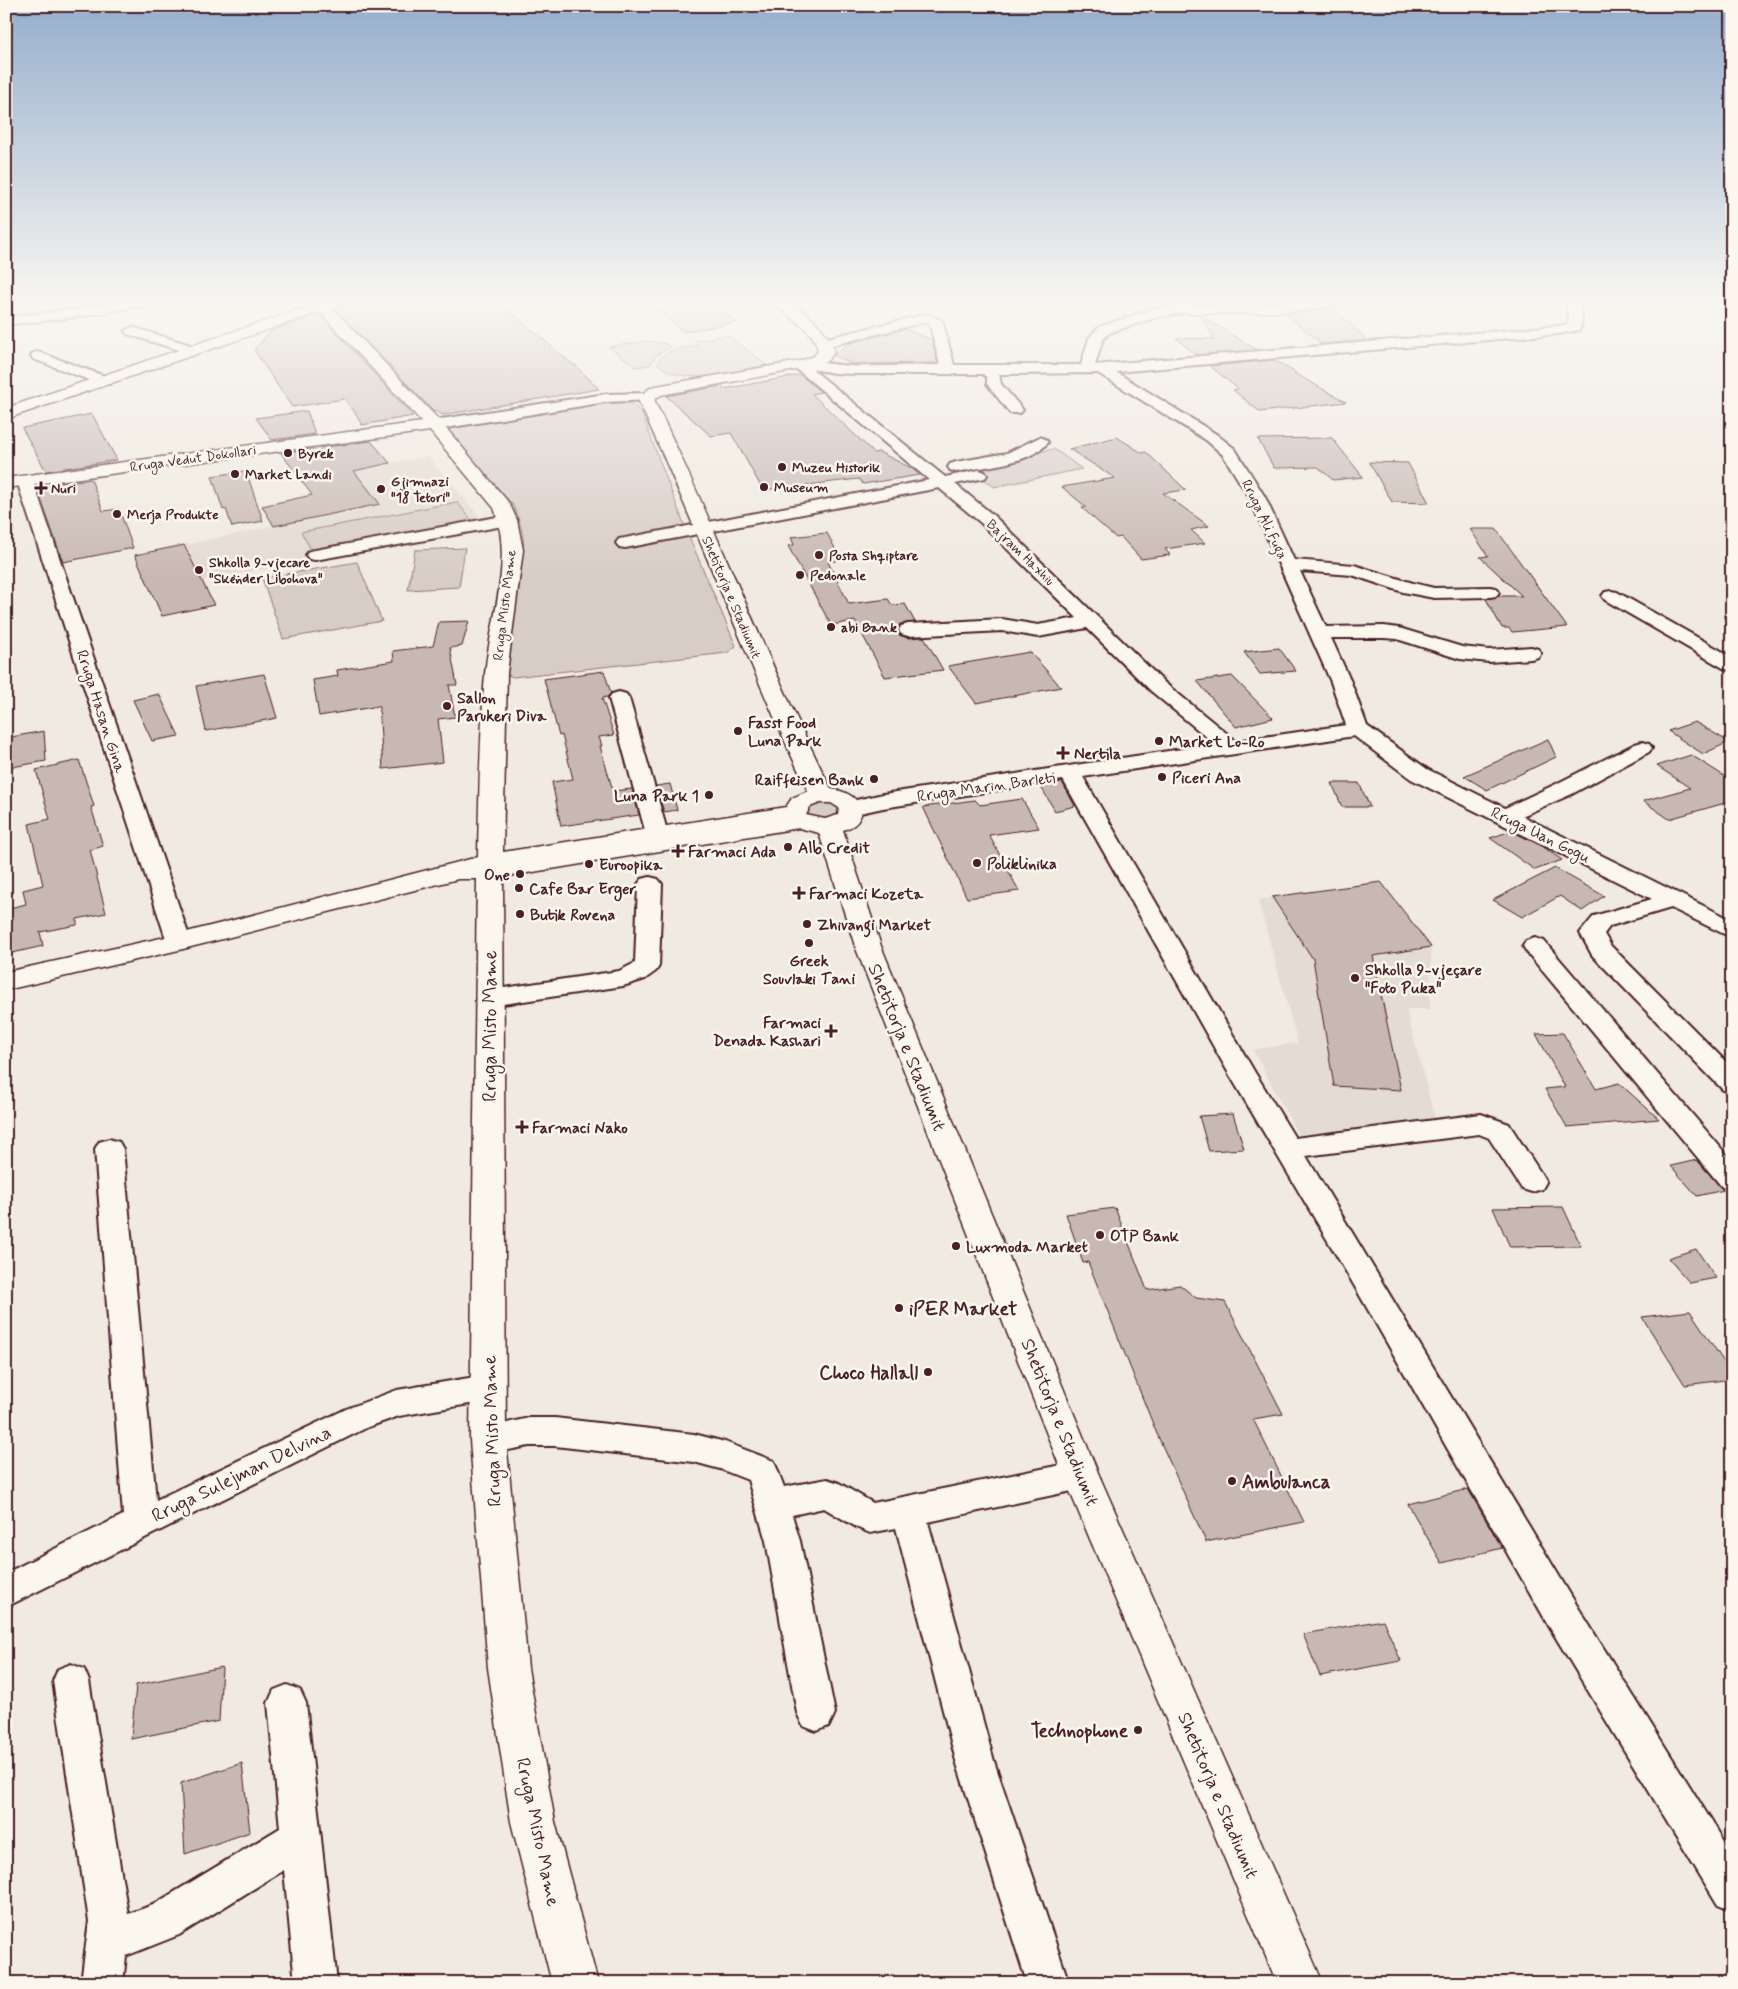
<svg xmlns="http://www.w3.org/2000/svg" width="1738" height="1989" font-family="Mynerve,sans-serif">
	<rect width="100%" height="100%" fill="#f0eae0"/>
	<filter id="ink" filterUnits="userSpaceOnUse"><feTurbulence type="fractalNoise" baseFrequency=".02" numOctaves="2"/><feDisplacementMap in="SourceGraphic" scale="10" xChannelSelector="R" yChannelSelector="G"/><feConvolveMatrix kernelMatrix="1 2 1 2 8 2 1 2 1" color-interpolation-filters="sRGB"/></filter>
	<g filter="url(#ink)">
		<path fill="#e4dbd2" d="M383,455L390,463L428,456L484,522L310,555L311,561L202,580L214,605L162,616L135,555L288,523L319,505L295,472Z
			M1381,882L1431,947L1430,1009H1406L1435,1118L1299,1136L1253,1050L1298,1043L1258,900Z"/>
		<path fill="#d8ccc6" stroke="#917678" d="M554,300H613L566,309Z
			M727,335L767,365C735,370 683,389 658,364C661,349 686,348 698,345L695,341Z
			M646,341L667,344L670,348L656,355L650,365L636,367L609,347Z
			M615,400L633,405L641,412L687,532L736,646L727,653L513,677L504,673L521,558C528,541 519,521 513,505L447,432L446,428Z
			M1054,449L1082,469L994,487L968,466Z
			M457,502L473,522L313,553L301,532Z
			M465,548L459,587L408,590L415,550Z
			M357,562L382,621L283,639L262,578Z
			M830,800L841,807L839,815C828,818 814,822 807,812L809,805Z"/>
		<path fill="#c8b8b3" stroke="#4a1f2b" d="M377,300H497L573,365H575L599,389L442,415L437,411L434,412L335,309Z
			M645,300H729L723,311L737,322L684,332Z
			M1334,308L1367,340L1322,344L1286,314Z
			M319,314L413,416L362,425L354,411L344,399L292,407L254,350L271,331Z
			M1201,316L1257,350L1196,355L1176,338L1214,339Z
			M905,329L932,340L938,363L853,364L834,356L835,353L850,343Z
			M1274,360L1296,373H1294L1346,402L1260,412L1233,390L1238,389L1210,366Z
			M800,375L821,392L812,394L874,453L879,452L911,468L920,475L863,484L859,479L763,490L731,433L711,436L666,396L721,386L724,389Z
			M307,411L315,434L272,440L256,418Z
			M92,414L117,460L46,471L22,428Z
			M1117,437L1142,453L1146,452L1186,490L1163,493L1209,526L1191,530L1205,543L1165,549L1170,555L1141,559L1121,537L1116,538L1082,508L1086,507L1062,487L1115,478L1069,449Z
			M1332,438L1363,477L1333,480L1318,467L1274,468L1258,439Z
			M371,441L390,463L354,471L380,504L274,526L262,506L312,495L281,453Z
			M1369,462L1408,463L1429,503L1392,502Z
			M246,471L263,521L232,527L226,509L223,510L212,476Z
			M91,479L103,511L119,509L133,548L63,562L37,488L54,485L53,484Z
			M1470,529H1496L1567,627L1512,632L1509,628H1502L1486,599L1498,596H1522L1480,557L1488,556Z
			M827,533L841,560L828,562L849,604L888,599L892,605L905,604L915,622L900,624L897,629L899,635L908,638L924,637L943,670L885,677L855,621L831,625L788,546L794,545L791,537Z
			M184,545L214,605L162,616L135,555Z
			M469,621L462,646L450,648L457,685H449L455,717L438,719L443,762L383,769L379,706L319,716L313,680L338,676L337,670L394,661L393,651L433,646L439,622Z
			M1279,648L1296,671L1260,674L1244,652Z
			M1030,652L1061,687L976,703L948,666Z
			M604,671L611,693L607,697L602,698L614,735L599,737L602,746H600L613,791L632,789L639,815L561,826L552,782L573,779L562,735L559,736L544,679Z
			M264,674L277,718L206,731L196,686Z
			M1232,676L1273,718L1236,727L1197,681Z
			M159,694L179,736L152,741L133,700Z
			M1695,722L1729,742L1703,754L1668,731Z
			M44,731L46,761L6,768V738Z
			M1548,739L1556,757L1487,790L1464,776Z
			M1691,755L1732,781V801L1669,819L1643,801L1690,788L1657,766Z
			M79,760L94,806L91,807L103,846L90,850L106,913L77,919V925L40,932L43,946L8,954L6,909L26,904L23,890L43,885L29,824L50,819L36,770Z
			M1062,782L1075,806L1055,811L1040,785Z
			M1332,783H1359L1370,807H1342Z
			M670,784L677,810L664,812L656,786Z
			M1022,799L1039,828L989,835L1019,891L967,898L923,807L975,800L980,805Z
			M1511,831L1542,846L1562,860L1535,870L1490,838Z
			M1555,868L1604,896L1582,911L1560,896L1522,917L1493,900Z
			M1381,882L1431,947L1373,956L1401,1090L1334,1086L1313,959L1272,897Z
			M1563,1033L1596,1089L1619,1083L1659,1119L1567,1127L1545,1089L1565,1087L1536,1034Z
			M1233,1114L1244,1149L1209,1151L1199,1116Z
			M1697,1160L1721,1188L1724,1190L1697,1196L1671,1166Z
			M1563,1207L1581,1246L1510,1247L1493,1208Z
			M1115,1208L1147,1290L1180,1285L1196,1298L1225,1302L1283,1414L1253,1419L1304,1522L1206,1542L1157,1434L1088,1262L1083,1263L1066,1214Z
			M1696,1249L1716,1278L1690,1283L1668,1258Z
			M1690,1311L1732,1374V1379L1685,1385L1642,1317Z
			M1468,1489L1502,1548L1442,1563L1408,1504Z
			M1383,1620L1401,1661L1320,1676L1303,1634Z
			M222,1667L219,1721L131,1739L136,1685Z
			M242,1763L250,1832L185,1854L181,1783Z"/>
		<g fill="none" stroke-linecap="round" stroke-linejoin="round">
			<defs>
				<path id="street" d="M127,300H158L152,304L77,317L6,325L7,317L77,309Z
					M1315,300H1336L1335,303L1310,310L1249,313H1183L1157,317L1109,333L1103,339L1095,365L1558,326L1568,324L1569,320L1565,300H1578C1580,311 1585,320 1579,330L1558,334L1116,372L1216,434L1235,449L1265,497L1294,560L1354,565L1413,583L1434,588L1490,587L1496,588L1499,592L1496,596L1490,597L1434,598L1403,592L1352,575L1300,571L1326,627L1384,626L1399,628L1462,647L1489,650L1531,647L1538,649L1541,653L1538,657L1531,659L1489,662L1460,659L1397,639L1384,638H1331L1351,682L1367,726L1427,769L1505,808L1556,784L1635,744L1642,742L1649,744L1652,748L1649,752L1572,794L1522,816L1732,920V936L1724,934L1671,908L1610,926L1604,934L1611,946L1732,1068V1093L1723,1090L1592,955L1580,933L1594,916L1652,899L1411,779L1354,736L1083,777L1254,1071L1295,1138L1481,1114L1509,1124L1542,1175L1546,1182L1542,1189L1532,1192L1522,1189L1489,1138L1479,1134L1306,1156L1576,1604L1732,1854V1911L1718,1905L1550,1628L1351,1280L1228,1072L1063,780L883,808L851,815L843,813L840,808L843,803L883,794L1215,744L1151,691L1087,628L1038,637L1002,631L908,636L901,634L899,630L901,626L908,624L1002,619L1038,625L1077,618L981,523L939,488L625,548L619,547L616,543L619,539L625,538L929,480L793,366L795,363C813,359 831,365 851,366C881,367 910,365 940,365L930,325L925,322L825,347L818,343L820,340L927,314L941,320L943,323L954,365H1081L1089,338L1099,327L1150,310L1183,305H1249ZM812,369L834,373L854,374H983L987,378V384L1010,413H1020L1023,410L1001,384L999,374L1098,373L1206,440L1223,455L1249,497L1331,682L1346,725L1236,741L1165,683L993,515L955,484L985,478L987,475L985,472L979,470L945,477Z
					M132,327L197,347L199,350L192,354L127,334L125,331Z
					M38,352L110,378L112,381L110,384H100L33,359L31,356L33,353Z
					M647,393L652,394L654,397L652,400L606,402L434,430L429,428L426,425L429,422L434,420L606,394Z
					M1040,437L1045,439L1048,442C1033,464 980,467 956,472L950,470L948,467L950,464L956,462L1007,453Z
					M25,476L31,478L33,481L191,942L188,947L179,949L170,947L167,942L17,481L19,478Z
					M508,515L514,516L516,520L514,524L315,560L309,559L306,555L309,551L315,550Z
					M1611,591L1617,592L1732,657V671L1725,669L1605,600L1602,596L1605,592Z
					M619,692L626,694L629,698L668,834L665,839L657,841L649,839L646,834L609,698L612,694Z
					M650,877L658,879L662,884L659,966L656,971L645,979L623,986L490,1006L481,1004L477,998L481,992L490,990L619,971L635,963L638,884L642,879Z
					M1535,938L1544,941L1732,1161V1190L1722,1187L1526,951L1523,946L1526,941Z
					M109,1139L119,1142L123,1149L156,1500L346,1409L397,1390L487,1375L498,1379L503,1388L498,1397L487,1401L399,1416L368,1427L6,1607V1573L123,1515L95,1149L99,1142Z
					M529,1418H555L694,1434L725,1442L774,1461L784,1487L827,1479L839,1483L873,1503L1081,1461L1093,1465L1098,1475L1093,1485L1081,1489L928,1522L994,1761L1069,1983H1027L956,1761L896,1528L870,1533L858,1528L824,1508L792,1515L800,1541L835,1713L829,1726L816,1731L803,1726L797,1713L766,1541L748,1480L720,1469L694,1462L555,1446H529L488,1454L476,1450L472,1440L476,1430Z
					M71,1664L84,1669L89,1681L128,1914L153,1905L280,1828L268,1703L274,1690L287,1685L300,1690L306,1703L337,1983H295L284,1870L179,1935L126,1956L123,1983H81L89,1921L53,1681L58,1669Z"/>
				<path id="secondary" d="M310,300H345L343,304L332,308L440,421L509,503L517,520L523,550L507,673L503,852L786,807L792,798L808,791C747,664 699,530 639,402V397L650,388L656,386L800,361L814,356L818,351C815,327 785,317 771,300C777,300 785,299 790,302C805,309 831,335 834,351C830,360 825,363 817,366L661,395L655,399V402C717,529 767,662 831,789C846,791 854,796 863,808C860,821 856,826 843,830L881,946L1099,1475L1323,1983H1277L1063,1475L855,946L819,833L799,828L503,877L506,1440L528,1668L555,1822L598,1983H552L511,1822L488,1668L470,1440L477,879H458L179,950L6,990V972L179,934L478,857C479,796 480,734 485,674C490,620 514,561 494,508L430,431L6,488V478L422,422L320,312L6,419V408L313,305ZM820,803H831L839,808L838,815L825,819L806,815L810,807Z"/>
			</defs>
			<use href="#street" stroke="#4a1f2b" stroke-width="4"/>
			<use href="#secondary" stroke="#4a1f2b" stroke-width="3"/>
			<use href="#street" fill="#fbf7ec" fill-rule="evenodd"/>
			<use href="#secondary" fill="#fbf7ec" fill-rule="evenodd"/>
		</g>
	</g>
	<linearGradient id="sky" x2="0" y2="1"><stop stop-color="#95aecc"/><stop offset="0.52" stop-color="#f8f6f1"/><stop offset="1" stop-color="#f8f6f1" stop-opacity="0"/></linearGradient>
	<rect width="1738" height="579" fill="url(#sky)"/>
	<g fill="#4a1f2b" stroke="#fbf7ec" stroke-width="2">
		<circle cx="288" cy="453" r="5"/>
		<circle cx="782" cy="467" r="5"/>
		<circle cx="235" cy="474" r="5"/>
		<circle cx="764" cy="487" r="5"/>
		<path d="M38.5 480.5h5v5h5v5h-5v5h-5v-5h-5v-5h5z"/>
		<circle cx="381" cy="489" r="5"/>
		<circle cx="117" cy="514" r="5"/>
		<circle cx="819" cy="555" r="5"/>
		<circle cx="199" cy="570" r="5"/>
		<circle cx="800" cy="575" r="5"/>
		<circle cx="831" cy="627" r="5"/>
		<circle cx="447" cy="706" r="5"/>
		<circle cx="738" cy="731" r="5"/>
		<circle cx="1159" cy="741" r="5"/>
		<path d="M1060.5 745.5h5v5h5v5h-5v5h-5v-5h-5v-5h5z"/>
		<circle cx="1162" cy="777" r="5"/>
		<circle cx="874" cy="779" r="5"/>
		<circle cx="709" cy="795" r="5"/>
		<circle cx="788" cy="847" r="5"/>
		<path d="M675.5 843.5h5v5h5v5h-5v5h-5v-5h-5v-5h5z"/>
		<circle cx="977" cy="863" r="5"/>
		<circle cx="589" cy="864" r="5"/>
		<circle cx="520" cy="874" r="5"/>
		<circle cx="519" cy="888" r="5"/>
		<path d="M796.5 885.5h5v5h5v5h-5v5h-5v-5h-5v-5h5z"/>
		<circle cx="520" cy="914" r="5"/>
		<circle cx="807" cy="924" r="5"/>
		<circle cx="809" cy="943" r="5"/>
		<circle cx="1355" cy="978" r="5"/>
		<path d="M828.5 1023.5h5v5h5v5h-5v5h-5v-5h-5v-5h5z"/>
		<path d="M519.5 1119.5h5v5h5v5h-5v5h-5v-5h-5v-5h5z"/>
		<circle cx="1100" cy="1235" r="5"/>
		<circle cx="956" cy="1246" r="5"/>
		<circle cx="899" cy="1308" r="5"/>
		<circle cx="928" cy="1372" r="5"/>
		<circle cx="1232" cy="1481" r="5"/>
		<circle cx="1138" cy="1730" r="5"/>
	</g>
	<g text-anchor="middle" stroke-width="5" stroke-linejoin="round" paint-order="stroke">
		<g font-size="14" font-weight="bold" fill="#4a1f2b" stroke="#fbf7ec" text-anchor="start">
			<text x="298" y="458">Byrek</text>
			<text x="792" y="472">Muzeu Historik</text>
			<text x="245" y="479">Market Landi</text>
			<text x="391" y="486">Gjimnazi<tspan x="391" dy="16">"18 Tetori"</tspan></text>
			<text x="774" y="492">Museum</text>
			<text x="51" y="493">Nuri</text>
			<text x="127" y="519">Merja Produkte</text>
			<text x="829" y="560">Posta Shqiptare</text>
			<text x="209" y="567">Shkolla 9-vjecare<tspan x="209" dy="16">"Skënder Libohova"</tspan></text>
			<text x="810" y="580">Pedonale</text>
			<text x="841" y="632">abi Bank</text>
		</g>
		<g font-size="14" fill="#4a1f2b" stroke="#fbf7ec">
			<text transform="translate(193 458) rotate(-8)" y="5">Rruga Vedut Dokollari</text>
			<text transform="translate(1265 519) rotate(64)" y="5">Rruga Ali Fuga</text>
			<text transform="translate(1021 552) rotate(44)" y="5">Bajram Haxhiu</text>
			<text transform="translate(732 597) rotate(67)" y="5">Shetitorja e Stadiumit</text>
			<text transform="translate(504 605) rotate(-83)" y="5">Rruga Misto Mame</text>
		</g>
		<g font-size="16" font-weight="bold" fill="#4a1f2b" stroke="#fbf7ec" text-anchor="start">
			<text x="457" y="703">Sallon<tspan x="457" dy="18">Parukeri Diva</tspan></text>
			<text x="748" y="728">Fasst Food<tspan x="748" dy="18">Luna Park</tspan></text>
			<text x="1169" y="747">Market Lo-Ro</text>
			<text x="1074" y="759">Nertila</text>
			<text x="1172" y="783">Piceri Ana</text>
			<text x="864" y="785" text-anchor="end">Raiffeisen Bank</text>
			<text x="699" y="801" text-anchor="end">Luna Park 1</text>
			<text x="798" y="853">Alb Credit</text>
			<text x="688" y="857">Farmaci Ada</text>
			<text x="987" y="869">Poliklinika</text>
			<text x="599" y="870">Euroopika</text>
			<text x="510" y="880" text-anchor="end">One</text>
			<text x="529" y="894">Cafe Bar Erger</text>
			<text x="809" y="899">Farmaci Kozeta</text>
			<text x="530" y="920">Butik Rovena</text>
			<text x="817" y="930">Zhivangi Market</text>
			<text x="809" y="966" text-anchor="middle">Greek<tspan x="809" dy="18">Souvlaki Tani</tspan></text>
			<text x="1365" y="975">Shkolla 9-vjeçare<tspan x="1365" dy="18">"Foto Puka"</tspan></text>
			<text x="821" y="1028" text-anchor="end">Farmaci<tspan x="821" dy="18">Denada Kashari</tspan></text>
			<text x="532" y="1133">Farmaci Nako</text>
			<text x="1110" y="1241">OTP Bank</text>
			<text x="966" y="1252">Luxmoda Market</text>
		</g>
		<g font-size="16" fill="#4a1f2b" stroke="#fbf7ec">
			<text transform="translate(102 711) rotate(72)" y="6">Rruga Hasan Gina</text>
			<text transform="translate(986 786) rotate(-8)" y="6">Rruga Marin Barleti</text>
			<text transform="translate(1541 834) rotate(26)" y="6">Rruga Uan Gogu</text>
		</g>
		<g font-size="19" fill="#4a1f2b" stroke="#fbf7ec">
			<text transform="translate(489 1026) rotate(-90)" y="7">Rruga Misto Mame</text>
			<text transform="translate(908 1047) rotate(68)" y="7">Shetitorja e Stadiumit</text>
			<text transform="translate(1061 1422) rotate(68)" y="7">Shetitorja e Stadiumit</text>
			<text transform="translate(491 1431) rotate(-92)" y="7">Rruga Misto Mame</text>
			<text transform="translate(241 1473) rotate(-26)" y="7">Rruga Sulejman Delvina</text>
			<text transform="translate(1219 1795) rotate(67)" y="7">Shetitorja e Stadiumit</text>
			<text transform="translate(539 1832) rotate(78)" y="7">Rruga Misto Mame</text>
		</g>
		<g font-size="19" font-weight="bold" fill="#4a1f2b" stroke="#fbf7ec" text-anchor="start">
			<text x="909" y="1315">iPER Market</text>
			<text x="918" y="1379" text-anchor="end">Choco Hallall</text>
			<text x="1242" y="1488">Ambulanca</text>
			<text x="1128" y="1737" text-anchor="end">Technophone</text>
		</g>
	</g>
	<rect width="1738" height="1989" fill="none" stroke="#fbf7ec" stroke-width="25"/>
	<rect x="12" y="12" width="1713" height="1964" fill="none" stroke="#4a1f2b" stroke-width="2" filter="url(#ink)"/>
</svg>
